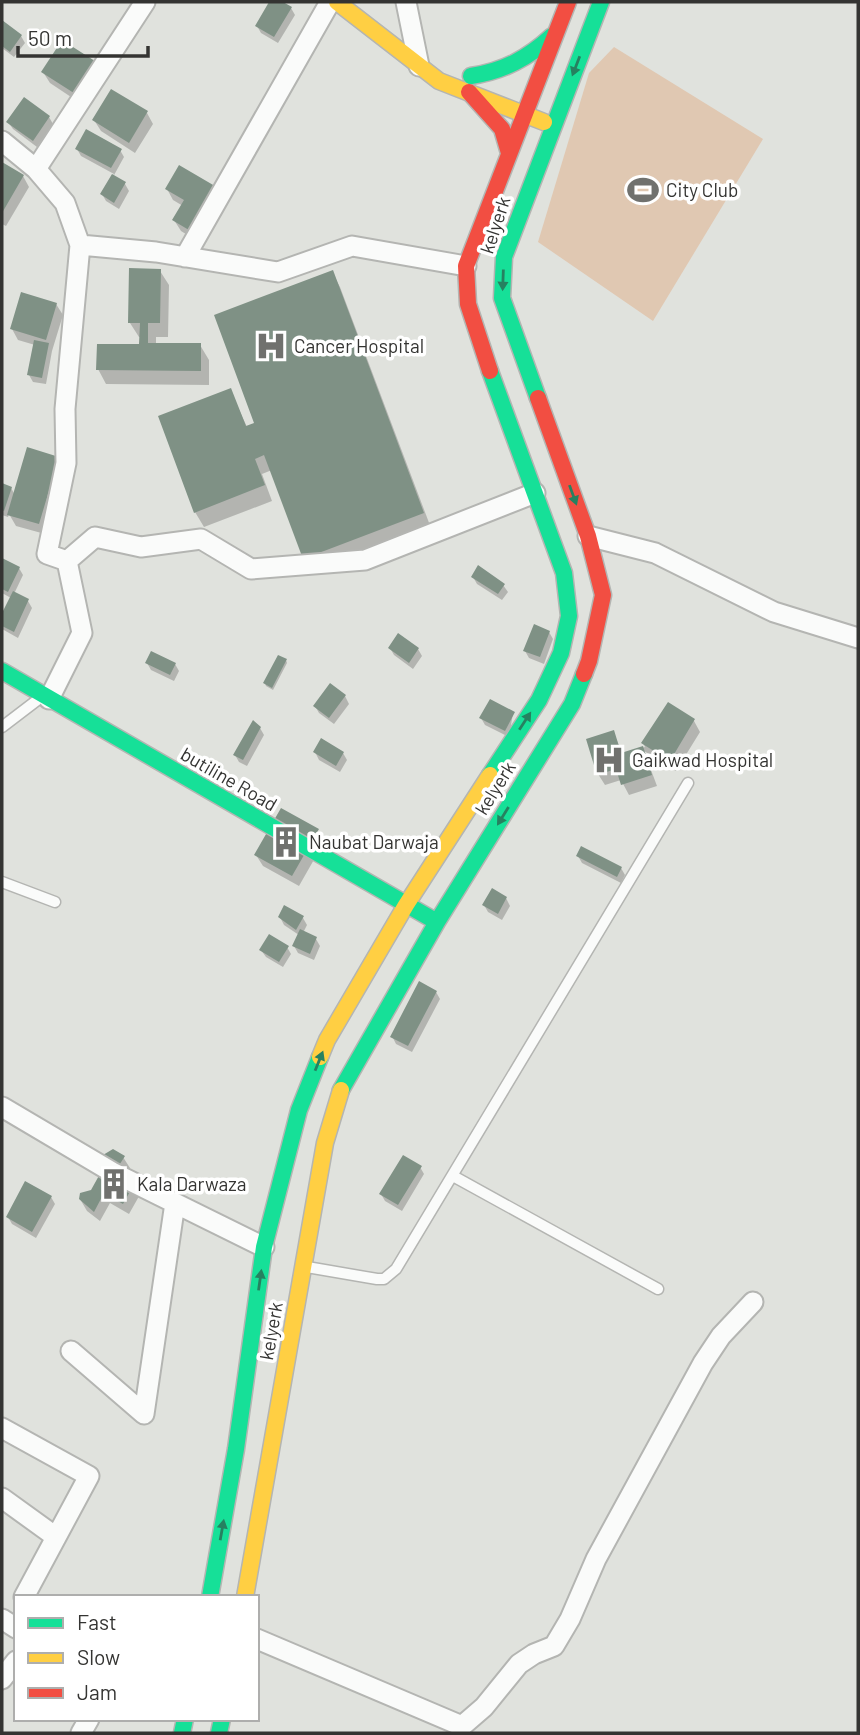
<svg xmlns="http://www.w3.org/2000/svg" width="860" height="1735" font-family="Barlow,sans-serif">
	<rect width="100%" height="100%" fill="#e0e2dd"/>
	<path fill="#e0c8b2" d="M614,47L763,139L653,321L538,242L589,73Z"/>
	<path fill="#0003" d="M272,2H280L291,8L295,15L278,43L261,33L257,26Z
		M2,22L21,36L25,43L14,57L2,48Z
		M96,64L83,105L50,83L43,72Z
		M25,100L49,117L53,124L37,147L13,129L8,122Z
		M147,113L153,124L135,153L101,131L94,120Z
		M77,149L120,150L124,157L113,177L125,184L129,191L119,209L106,201L102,194L114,174L81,156Z
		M2,164L23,176L29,187L6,226L2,224Z
		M180,167L200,243L181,231L174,220L183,206L173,200L167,189Z
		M160,271L169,285L168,337H156V344L200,345L209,360V385L106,384L98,369L141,346V337H139L130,323Z
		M332,272L340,287L431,528L313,573L272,470L262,474L272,501L204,527L195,512L230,390L247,427L256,424Z
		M56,304L63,315L52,351L46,384L33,382L29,375L35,345L18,340L12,329Z
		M58,458L45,534L16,526L9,514L8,517L2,515V485L11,488L15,495Z
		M2,559L19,568L23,575L14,594L28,601L32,608L18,638L2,629V617L11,598L2,593Z
		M473,577L503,585L508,592L502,600L477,584Z
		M549,632L553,639L544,664L529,658L525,651Z
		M390,648L418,649L422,656L413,669L394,655Z
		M286,660L287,663L273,690L266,686L265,683Z
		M147,663L175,664L179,671L174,681L151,670Z
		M331,685L345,696L349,704L334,724L319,713L315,706Z
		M668,704L694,721L700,732L676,771L644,751L657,786L629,795L621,780L605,785L598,774L613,732L623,754L645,747L643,743Z
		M513,713L509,737L485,725L481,718Z
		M260,728L264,735L247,766L239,762L235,755Z
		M315,752L343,753L347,760L340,772L319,760Z
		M317,831L324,842L299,886L263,866L256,855Z
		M578,856L621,868L625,875L621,883L582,863Z
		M506,898L510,906L502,920L488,912L484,905Z
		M285,907L303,918L307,925L303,933L316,939L320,946L314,960L298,953L294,946L299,935L284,925L280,917Z
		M287,947L291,954L283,967L266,957L261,950Z
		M436,992L440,999L412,1052L396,1044L392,1036Z
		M123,1157L130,1168L126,1174L142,1191L129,1214L110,1203L100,1221L87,1211L80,1199L92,1191L108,1163Z
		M420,1167L424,1174L402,1211L385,1201L381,1194Z
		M51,1197L55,1204L36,1238L12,1224L8,1217Z"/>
	<path fill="#7f9185" d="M269,2H283L292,7L274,37L255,26Z
		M2,20L22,35L10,52L2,46Z
		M62,40L98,63L77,95L41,72Z
		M111,89L148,111L129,143L92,120Z
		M24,97L50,116L33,141L6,122Z
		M86,129L122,149L111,168L75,149Z
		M2,162L24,175L2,213Z
		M179,165L220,189L194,233L172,220L184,200L165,189Z
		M112,174L126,182L114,203L100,194Z
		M129,268L161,269L160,323H148V343H201V371L96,370L97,344H139L140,323H128Z
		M333,270L424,513L303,559L264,455L255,459L265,485L194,513L158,416L231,388L246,426L254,423L214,315Z
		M21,292L57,303L46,340L10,329Z
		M34,340L49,343L42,378L27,375Z
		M27,447L59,457L39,524L7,515Z
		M2,483L12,487L4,511L2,510Z
		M2,558L20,567L8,592L2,589Z
		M478,565L505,584L498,594L471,577Z
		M13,591L29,599L14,632L2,626V613Z
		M534,624L550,631L540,657L523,651Z
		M398,633L419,648L409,663L388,648Z
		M151,651L176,663L170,675L145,663Z
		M278,655L287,659L272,688L263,683Z
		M330,683L346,695L329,718L313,706Z
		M490,699L515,712L505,731L479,718Z
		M668,702L695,719L670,761L641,743Z
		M253,720L261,727L243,760L233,755Z
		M614,730L621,753L643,746L652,775L621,785L616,769L597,775L586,739Z
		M321,738L344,752L336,766L313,752Z
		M281,808L319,829L292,876L254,855Z
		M581,846L622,867L617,877L576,856Z
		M492,888L507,897L498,914L482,905Z
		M284,905L304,916L296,930L278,917Z
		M300,929L317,937L310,954L292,946Z
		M269,934L289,946L279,962L259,950Z
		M419,981L437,991L408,1046L390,1037Z
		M113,1149L125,1156L118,1167L137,1179L123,1204L104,1193L94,1212L79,1199L80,1193L91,1190L106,1163L103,1155Z
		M403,1155L422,1166L398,1205L379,1194Z
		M25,1181L52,1196L32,1232L6,1217Z"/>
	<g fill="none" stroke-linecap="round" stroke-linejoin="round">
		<defs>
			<path id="lane" d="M2,727L40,698
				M2,882L55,902
				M453,1176L658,1289
				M307,1267L377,1279H384L396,1269L688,783"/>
			<path id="street" d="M406,2L419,66
				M2,141L36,169L65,203L80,245L65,409L66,463L47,554L67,561L82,633L49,699
				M36,169L145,2
				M80,245L156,252L278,272L352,246L466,266
				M185,257L330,2
				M588,536L655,553L774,612L858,638
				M67,561L95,537L141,547L201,539L251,569L365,560L535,493
				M2,1107L112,1172L264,1247
				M71,1351L144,1414L175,1203
				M2,1428L89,1476L24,1597
				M2,1498L56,1537
				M2,1619L16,1628
				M257,1639L462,1726L484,1707L519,1664L534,1654L554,1646L570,1619L596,1559L703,1363L721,1336L753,1302
				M2,1679L16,1661
				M81,1733L89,1719"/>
			<path id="fast" d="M471,76C504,71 528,58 552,36
				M490,371L564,573L569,616L561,653L539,700L490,775
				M538,398L502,298L504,257L601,2
				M2,671L437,922
				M341,1090L437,922L572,704L584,674
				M210,1597L236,1449L264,1247L299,1110L320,1057
				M182,1733L185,1719
				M219,1733L222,1719"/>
			<path id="slow" d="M337,2L439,81L544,122
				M320,1057L327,1040L406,905L490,775
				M245,1597L325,1143L341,1090"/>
			<path id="jam" d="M469,92L502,129L509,153
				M490,371L468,304L466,266L568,2
				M538,398L588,536L603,595L589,661L584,674"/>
		</defs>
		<use href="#lane" stroke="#b4b5b2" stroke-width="13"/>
		<use href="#street" stroke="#b4b5b2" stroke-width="23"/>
		<use href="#fast" stroke="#b4b5b2" stroke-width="19"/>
		<use href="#slow" stroke="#b4b5b2" stroke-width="19"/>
		<use href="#jam" stroke="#b4b5b2" stroke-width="19"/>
		<use href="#lane" stroke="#fafbfa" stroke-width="10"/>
		<use href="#street" stroke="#fafbfa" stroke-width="19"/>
		<use href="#fast" stroke="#16e098" stroke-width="16"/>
		<use href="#slow" stroke="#ffcf43" stroke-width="16"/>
		<use href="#jam" stroke="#f24e42" stroke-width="16"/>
	</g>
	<defs><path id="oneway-solid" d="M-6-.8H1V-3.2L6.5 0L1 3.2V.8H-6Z" transform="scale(1.75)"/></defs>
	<g fill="#268160">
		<use href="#oneway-solid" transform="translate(576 66) rotate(111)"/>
		<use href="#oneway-solid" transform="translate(503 280) rotate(92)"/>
		<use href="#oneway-solid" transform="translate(573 495) rotate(70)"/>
		<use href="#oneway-solid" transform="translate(525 721) rotate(-57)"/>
		<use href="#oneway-solid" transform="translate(503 816) rotate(122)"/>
		<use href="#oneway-solid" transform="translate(319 1061) rotate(-68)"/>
		<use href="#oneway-solid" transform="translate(260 1280) rotate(-82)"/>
		<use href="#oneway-solid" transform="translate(222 1530) rotate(-80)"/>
	</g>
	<defs>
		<symbol id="stadium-bare" viewBox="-9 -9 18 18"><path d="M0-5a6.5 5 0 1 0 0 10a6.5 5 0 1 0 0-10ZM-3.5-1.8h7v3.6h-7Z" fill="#70716e" stroke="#fff" stroke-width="2.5" paint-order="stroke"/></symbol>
		<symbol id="hospital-bare" viewBox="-9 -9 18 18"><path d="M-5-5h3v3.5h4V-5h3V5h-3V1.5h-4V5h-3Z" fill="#70716e" stroke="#fff" stroke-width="2.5" paint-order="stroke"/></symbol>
		<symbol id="building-bare" viewBox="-9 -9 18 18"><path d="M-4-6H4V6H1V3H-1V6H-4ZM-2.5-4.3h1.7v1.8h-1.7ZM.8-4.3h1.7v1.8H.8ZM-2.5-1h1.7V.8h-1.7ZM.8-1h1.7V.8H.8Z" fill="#70716e" stroke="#fff" stroke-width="2.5" paint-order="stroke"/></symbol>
	</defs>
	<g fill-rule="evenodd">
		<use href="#stadium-bare" x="621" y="168" width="44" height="44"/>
		<use href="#hospital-bare" x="249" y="324" width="44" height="44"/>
		<use href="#hospital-bare" x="587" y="738" width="44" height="44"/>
		<use href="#building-bare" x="264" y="820" width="44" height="44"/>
		<use href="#building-bare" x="92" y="1162" width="44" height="44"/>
	</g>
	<g text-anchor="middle" stroke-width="7" stroke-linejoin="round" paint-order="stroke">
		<g font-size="19" fill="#343432" stroke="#fff" text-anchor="start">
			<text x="666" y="197">City Club</text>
			<text x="294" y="353">Cancer Hospital</text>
			<text x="632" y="767">Gaikwad Hospital</text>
			<text x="309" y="849">Naubat Darwaja</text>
			<text x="137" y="1191">Kala Darwaza</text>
		</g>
		<g font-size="19" fill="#343432" stroke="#fff">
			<text transform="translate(495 225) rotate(-72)" y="7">kelyerk</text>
			<text transform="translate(229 779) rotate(30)" y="7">butiline Road</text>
			<text transform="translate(495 788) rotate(-58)" y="7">kelyerk</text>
			<text transform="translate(271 1331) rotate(-80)" y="7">kelyerk</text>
		</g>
	</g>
	<rect width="860" height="1735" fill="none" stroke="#343432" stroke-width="7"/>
	<rect x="14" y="1595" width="245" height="126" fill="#ffffff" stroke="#aeaead" stroke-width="2"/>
	<rect x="28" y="1618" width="35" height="10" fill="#16e098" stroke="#aeaead" stroke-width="2"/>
	<text x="77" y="1630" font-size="21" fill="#343432">Fast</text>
	<rect x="28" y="1653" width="35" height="10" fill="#ffcf43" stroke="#aeaead" stroke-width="2"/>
	<text x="77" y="1665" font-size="21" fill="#343432">Slow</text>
	<rect x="28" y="1688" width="35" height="10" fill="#f24e42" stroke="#aeaead" stroke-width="2"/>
	<text x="77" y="1700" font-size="21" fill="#343432">Jam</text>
	<path d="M18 46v10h130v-10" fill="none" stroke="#343432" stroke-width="3.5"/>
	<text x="28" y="46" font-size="21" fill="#343432" stroke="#ffffff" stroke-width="5" paint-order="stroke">50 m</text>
</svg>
